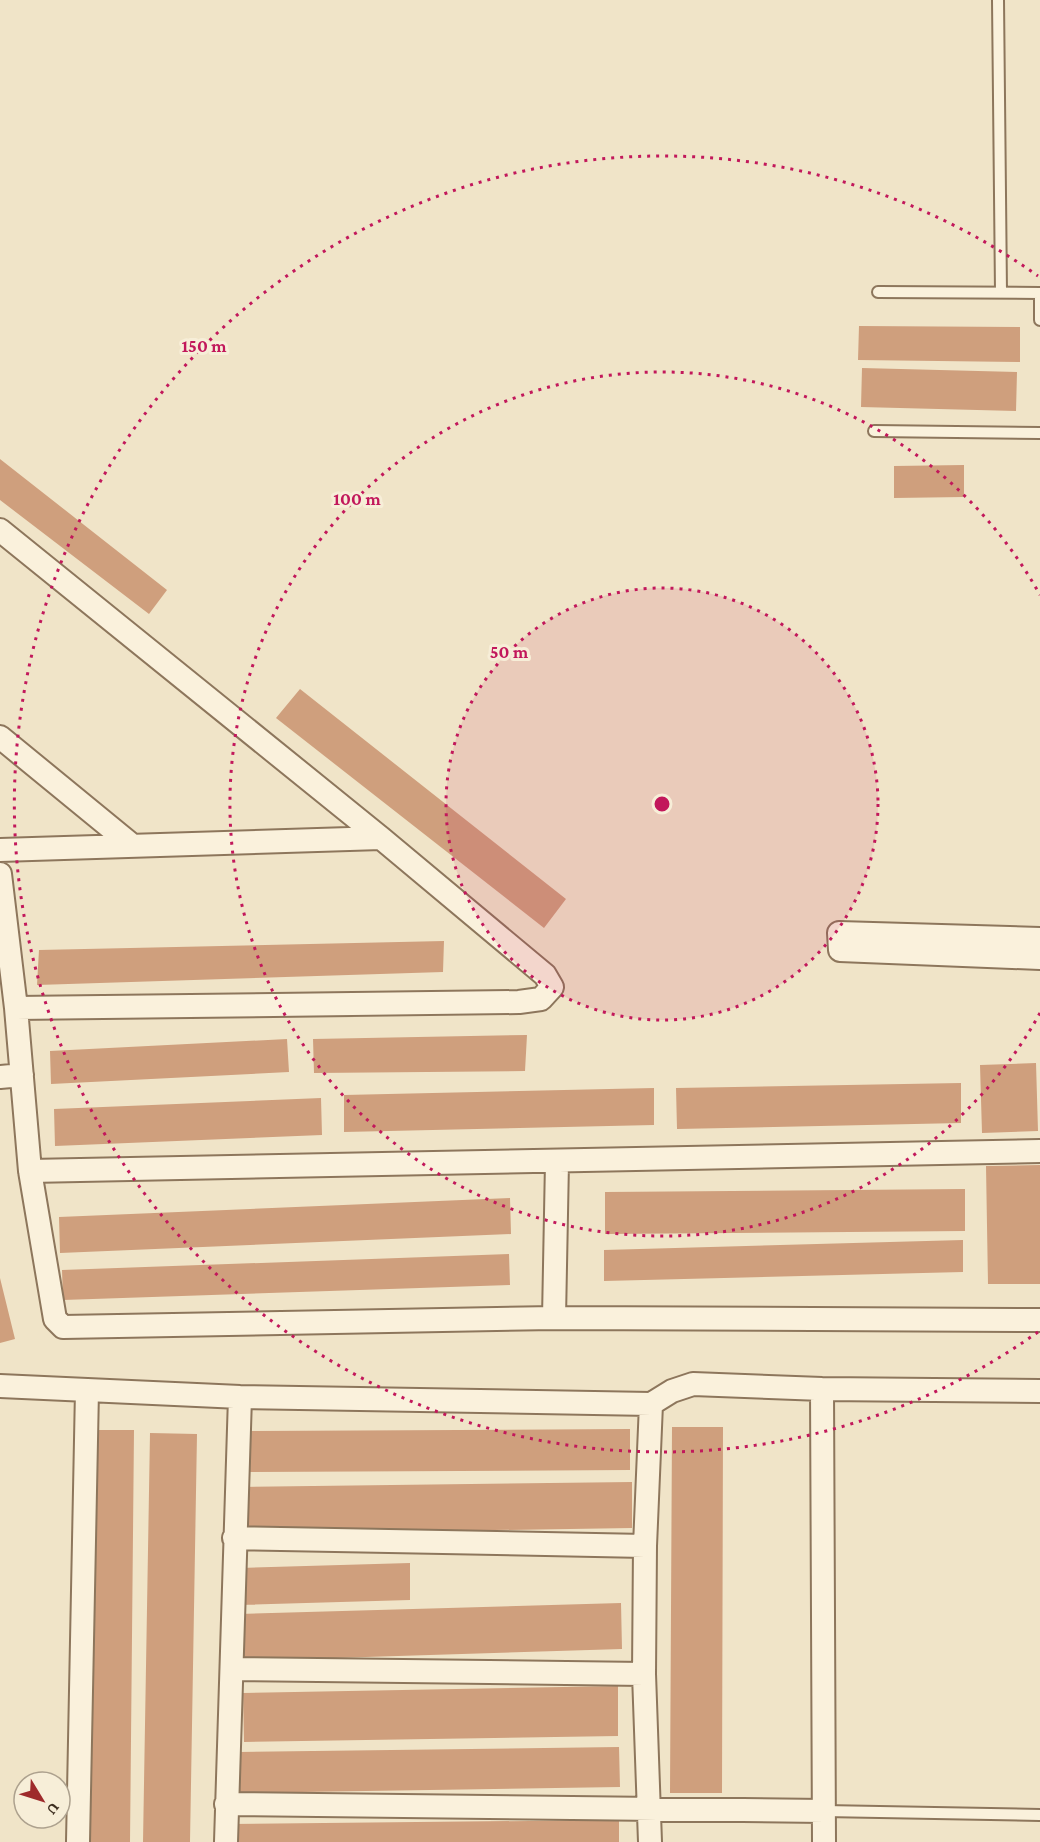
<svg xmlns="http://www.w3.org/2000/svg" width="1040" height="1842" font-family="'Crimson Pro',serif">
	<rect width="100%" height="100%" fill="#f0e4c8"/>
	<path fill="#cf9f7d" d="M859,326L1020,327V362L858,360Z
		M862,368L1017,372L1016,411L861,407Z
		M0,459L167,590L149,614L0,500Z
		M964,465V497L894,498V466Z
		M300,689L566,899L544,928L276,718Z
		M444,941L443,972L37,985L39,950Z
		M527,1035L525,1071L314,1073L313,1039Z
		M287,1039L289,1072L51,1084L50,1051Z
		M1036,1063L1038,1131L982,1133L980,1065Z
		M961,1083V1123L677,1129L676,1088Z
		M654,1088V1125L344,1132V1095Z
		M321,1098L322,1135L55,1146L54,1109Z
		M1040,1165V1284H988L986,1166Z
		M965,1189V1231L605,1234V1192Z
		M510,1198L511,1234L60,1253L59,1217Z
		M963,1240V1272L604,1281V1250Z
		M509,1254L510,1285L63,1300L62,1270Z
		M0,1278L15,1339L0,1343Z
		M672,1427H723L722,1793H670Z
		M630,1429V1470L249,1472V1431Z
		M90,1430H134L130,1842H86Z
		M150,1433L197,1434L190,1842H143Z
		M632,1482V1528L240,1534L239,1487Z
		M410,1563V1600L241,1605L240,1568Z
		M621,1603L622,1649L240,1661L239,1614Z
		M618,1686V1736L244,1742L243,1693Z
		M619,1747L620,1787L239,1793V1752Z
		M619,1820V1842H230V1824Z"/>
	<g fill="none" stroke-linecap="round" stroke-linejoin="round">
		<defs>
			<path id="service" d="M998,0L1001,292
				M878,292L1040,293
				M1040,293V320
				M874,431L1040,433
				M824,1811L1040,1815"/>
			<path id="minor" d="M0,530L381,838L545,975L552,987L541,999L519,1002L16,1008
				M0,737L133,846
				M0,850L381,838
				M0,874L16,1008L30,1171L55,1319L63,1327L554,1318L1040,1320
				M1040,939L839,933L840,950L1040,958
				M0,1077L22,1075
				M30,1171L1040,1151
				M554,1318L557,1162
				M0,1386L240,1397L651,1404L672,1391L693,1384L822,1389L1040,1391
				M822,1389L824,1842
				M234,1538L645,1546
				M232,1669L644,1674
				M226,1804L824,1811
				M78,1842L87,1390
				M226,1842L240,1397
				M650,1842L644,1674L645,1546L651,1404"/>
		</defs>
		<use href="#service" stroke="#8d765c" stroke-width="14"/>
		<use href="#minor" stroke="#8d765c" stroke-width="26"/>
		<use href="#service" stroke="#faf1dc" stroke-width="10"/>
		<use href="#minor" stroke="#faf1dc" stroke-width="22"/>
	</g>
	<circle cx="662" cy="804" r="216" fill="#c2185b" fill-opacity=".12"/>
	<g fill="none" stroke="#c2185b" stroke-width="3" stroke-dasharray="3 6">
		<circle cx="662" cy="804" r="216"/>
		<path d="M1040 1013A432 432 0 1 1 1040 595"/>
		<path d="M1038 1332A648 648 0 1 1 1038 276"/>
	</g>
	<circle cx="662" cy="804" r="9" fill="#c2185b" stroke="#f7eed8" stroke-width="3"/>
	<g font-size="18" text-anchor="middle" font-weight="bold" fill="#c2185b" stroke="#f7eed8" stroke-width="6" stroke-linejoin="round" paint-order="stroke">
		<text x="204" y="352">150 m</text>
		<text x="357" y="505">100 m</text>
		<text x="509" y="658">50 m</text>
	</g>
	<g transform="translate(42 1800) rotate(128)"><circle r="28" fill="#f7eed8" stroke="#ada18e" stroke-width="1.5"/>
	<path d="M0-4.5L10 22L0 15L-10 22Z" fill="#9e2a2b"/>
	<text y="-9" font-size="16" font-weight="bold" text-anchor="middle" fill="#3d2e20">U</text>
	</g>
</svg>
